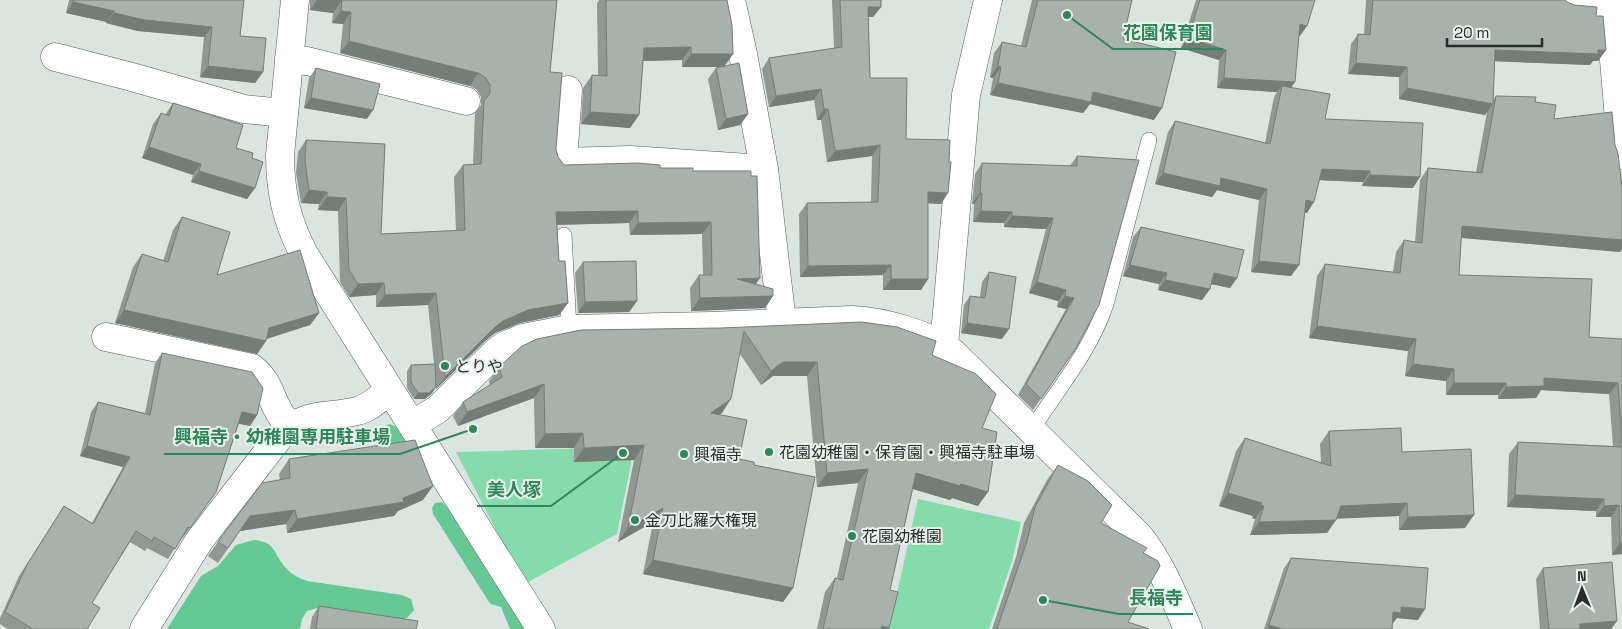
<svg xmlns="http://www.w3.org/2000/svg" width="1622" height="629" font-family="'Space Grotesk','Noto Sans JP',sans-serif">
	<rect width="100%" height="100%" fill="#dce4df"/>
	<path fill="#83dcaa" d="M637,433L617,534L528,582L498,534L456,452L591,448Z
		M918,499L1021,522L1012,561L989,629H889Z"/>
	<path fill="#65c994" d="M390,424L396,427L423,469L391,482L383,433L385,426Z
		M442,502L447,507L524,629H510L501,607L491,604L489,602L433,514L432,508L435,503Z
		M254,540C277,542 273,554 286,568C292,575 299,578 307,581L402,595L411,599L414,610L407,618L398,620L318,608L307,611L302,619L300,629H167L201,576L218,566L236,545Z"/>
	<g fill="none" stroke-linecap="round" stroke-linejoin="round">
		<defs>
			<path id="lane" d="M564,235L569,329
				M1030,429L1038,420C1063,383 1092,347 1106,304L1149,140"/>
			<path id="street" d="M295,0L280,155C280,192 287,222 304,254L541,629
				M731,0L743,54L764,169L782,322
				M1568,0L1608,4
				M1609,0L1622,155
				M55,57L132,77L244,109L284,113
				M289,59L307,61L466,101
				M568,90L563,162L630,160L764,169
				M106,337L252,368C268,381 269,393 278,410C281,416 286,421 290,427
				M941,344L945,335L966,95L988,0
				M412,425L438,409L496,352L504,346L523,338L569,329L711,326L852,320C881,321 930,334 953,353L1139,536C1161,564 1174,597 1188,629
				M144,629L199,541L280,436C307,411 324,419 357,411C368,409 380,397 390,391"/>
		</defs>
		<use href="#lane" stroke="#555b57" stroke-width="16"/>
		<use href="#street" stroke="#555b57" stroke-width="29"/>
		<use href="#lane" stroke="#fff" stroke-width="15"/>
		<use href="#street" stroke="#fff" stroke-width="28"/>
	</g>
	<path fill="#919894" d="M69,0H244L240,36L263,72L255,83L200,77L204,37L138,31L106,23L107,22L66,13Z
		M310,0H557L550,72L556,149L558,157L564,165L660,168L693,171L756,284L773,296L765,308L691,311L690,288L699,275H703L702,234L630,235L629,223L557,225L559,261L568,303L559,315L520,323L495,333L485,341L436,389V387L432,393L425,399H414L407,388V371L411,365L434,364L428,305L376,307V295L349,297L340,282L338,211L318,210L319,204L301,203L296,173L298,152L306,140L381,234L456,231L454,177L463,165L473,164L475,113L481,105V97L477,90L470,86L340,53L343,24L332,23L333,13L310,10Z
		M599,0H727L724,66L748,114L740,125L718,130L708,79L716,68L722,67H682V60L643,61L639,115L630,128L581,124L583,88L592,75H598L597,3Z
		M832,0H881V7L873,17H868L870,78L906,139L941,204L928,203V279L921,290H883V275L800,277L799,214L807,203L871,202L872,156L827,162L821,120H817L814,100L769,107L762,69L769,58L834,48Z
		M1032,0H1132L1123,39L1154,120L1090,104L1083,113L990,95L993,78L990,77L994,53L1002,42L1021,46Z
		M1196,0H1315L1300,36H1299L1292,87L1325,119L1413,188L1362,186L1363,182L1320,180L1307,213H1305L1299,265L1291,276L1251,272L1259,200L1217,190L1212,197L1155,184L1168,132L1175,121L1265,143L1274,97L1277,92L1217,88L1219,60L1181,48Z
		M1366,0H1565L1567,2L1596,16L1606,50L1598,61H1593L1590,65L1495,61L1493,100L1496,96L1535,102L1554,119L1615,145L1622,188V249L1620,252L1461,238L1459,275L1589,337L1622,339V554L1612,555L1611,517H1596V511L1507,507L1509,454L1518,442L1613,446L1609,394L1541,390L1536,398L1498,399V395H1446V381L1405,376L1408,351L1309,338L1317,276L1325,264L1393,272L1396,252L1404,240L1415,242L1420,180L1428,168L1476,172L1487,112L1485,115L1399,99V77L1348,74L1351,44L1358,34H1364Z
		M316,68L367,119L304,108L309,78Z
		M173,103L236,148L252,158L255,188L247,199L191,182L193,175L142,158L153,124L161,113L165,115Z
		M1077,156L1076,348L1033,410L1018,395L1066,309L1057,307L1058,301L1029,293L1046,229L1004,227V223L973,222L974,204H972L975,174L982,163L1070,166Z
		M182,217L217,275L319,313L310,325L267,339L266,341L257,354L115,323L133,267L142,254L163,261L173,230Z
		M1141,227L1237,278L1230,288L1211,284L1210,289L1202,300L1158,290L1159,284L1123,276L1133,237Z
		M583,262L637,301L629,312L578,313L575,273Z
		M989,272L1002,339L961,333L964,305L970,296L980,297L982,282Z
		M721,328L932,355L982,428L978,506L952,498L950,500L913,489L890,590L889,629H817L825,592L835,578H837L858,483L817,487L807,376H773L761,385L740,354L722,413L719,414L739,459L754,465L793,588L783,602L643,574L653,522L618,542L634,460L574,462V448H535L534,398L458,426L453,416L463,402L490,385L489,381L499,367Z
		M162,353L257,415L250,426L239,423L216,492L182,539L181,538L168,559L147,548L145,551L130,542L92,603L87,629H8L0,624V618L19,576L64,506L92,523L123,467L80,456L91,412L98,402L145,413L155,363Z
		M1329,431L1402,452L1465,528L1399,530V516L1337,518L1327,533L1250,535L1255,519L1252,518L1253,516L1219,506L1236,451L1245,438L1321,463L1320,444Z
		M289,459L423,500L398,511L394,516L287,533L286,524L240,531L218,563L208,556L222,536L280,480L279,474Z
		M1058,465L1101,523L1143,553L1128,622L1149,629H992L1016,557L1024,523L1047,480Z
		M1291,558L1418,620L1397,618L1393,623H1392V629H1264L1284,568Z
		M1543,568L1617,621L1611,629H1540L1536,579Z
		M319,606L416,629H310L312,617Z"/>
	<path fill="#767c78" d="M317,0H342L333,13L310,10Z
		M73,2L114,11L107,22L66,13Z
		M868,7H881L873,17H860Z
		M341,11L351,12L343,24L332,23Z
		M114,13L212,27L204,37L138,31L106,23Z
		M1300,24L1307,26L1300,36L1292,34Z
		M1188,38L1226,50L1219,60L1181,48Z
		M349,41L478,73L470,86L340,53Z
		M691,47L682,60L635,61L644,48Z
		M1495,50H1606L1598,61H1593L1590,65L1488,61Z
		M691,54H733L724,67H682Z
		M1356,63L1407,67L1399,77L1348,74Z
		M208,66L263,72L255,83L200,77Z
		M998,66L1001,67L993,78L990,77Z
		M1224,78L1295,82L1288,92L1282,86L1277,92L1217,88Z
		M998,83L1093,92L1162,108L1154,120L1090,104L1083,113L990,95Z
		M1407,88L1493,104L1485,115L1399,99Z
		M821,89L814,100L769,107L776,96Z
		M311,98L373,110L367,119L304,108Z
		M824,109H828L821,120H817Z
		M590,112L639,115L630,128L581,124Z
		M748,114L740,125L718,130L726,119Z
		M880,145L872,156L827,162L835,151Z
		M149,147L201,164L193,175L142,158Z
		M1322,169L1370,171L1363,182L1315,180Z
		M199,171L255,188L247,199L191,182Z
		M1163,173L1221,178L1267,189L1259,200L1217,190L1212,197L1155,184Z
		M1370,175L1420,177L1413,188L1362,186Z
		M309,190L327,192L319,204L301,203Z
		M928,192L948,193L941,204L921,203Z
		M980,193H982L974,204H972Z
		M327,197L346,198L338,211L318,210Z
		M1306,200L1314,202L1307,213L1299,211Z
		M638,211L629,223L547,225L556,212Z
		M981,211L1012,212L1004,223L973,222Z
		M1012,216L1053,218L1046,229L1004,227Z
		M711,222L702,234L630,235L638,223Z
		M1462,226L1622,240V249L1620,252L1454,237Z
		M1259,261L1299,265L1291,276L1251,272Z
		M891,265L883,275L800,277L808,266Z
		M1130,265L1167,273L1159,284L1123,276Z
		M1214,273L1237,278L1230,288L1206,283Z
		M760,278L751,291L737,279Z
		M891,279H928L921,290H883Z
		M1165,280L1210,289L1202,300L1158,290Z
		M1037,282L1066,290L1058,301L1029,293Z
		M384,283L376,295L349,297L358,284Z
		M436,293L428,305L376,307L385,295Z
		M773,296L765,308L691,311L700,298Z
		M1065,296L1074,298L1066,309L1057,307Z
		M637,301L629,312L578,313L585,302Z
		M568,303L559,315L520,323L495,333L485,341L436,389L445,377L494,328L503,321L528,310Z
		M124,310L269,328L319,313L310,325L262,340L266,341L257,354L115,323Z
		M967,323L1009,329L1002,339L961,333Z
		M1317,326L1416,339L1408,351L1309,338Z
		M783,362H817L807,376H773L761,385L771,371Z
		M1413,364L1454,369L1446,381L1405,376Z
		M1544,378L1618,383L1609,394L1541,390L1536,398L1498,399L1506,387Z
		M1454,383H1506L1498,395H1446Z
		M544,384L534,398L458,426L467,412Z
		M436,387L432,393L425,399H414L418,393Z
		M731,399L722,413L701,427L711,413Z
		M242,412L257,415L250,426L235,423Z
		M583,433L574,448H535L545,434Z
		M644,445L634,460L574,462L584,448Z
		M87,446L130,457L123,467L80,456Z
		M868,469L858,483L817,487L827,473Z
		M916,473L961,484L988,492L978,506L952,498L950,500L906,487Z
		M433,486L423,500L398,511L394,516L287,533L297,519L403,498Z
		M1228,493L1262,503L1253,516L1219,506Z
		M1515,495L1604,499L1596,511L1507,507Z
		M1407,503L1399,516L1332,519L1341,506Z
		M1261,505L1264,506L1255,519L1252,518Z
		M1619,505L1611,517H1596L1604,506Z
		M663,508L653,522L618,542L628,528Z
		M295,510L286,524L240,531L250,516Z
		M1474,515L1465,528L1399,530L1408,517Z
		M1336,520L1327,533L1250,535L1259,522Z
		M1620,543H1622V554L1612,555Z
		M653,560L793,588L783,602L643,574Z
		M1401,607L1425,609L1418,620L1397,618L1393,623H1385L1393,612Z
		M1617,621L1611,629H1577L1580,624Z
		M1269,625L1282,629H1267Z
		M882,626L889,628V629H880Z"/>
	<path fill="#a9b1ac" stroke="#767c78" d="M74,0H244L240,36L266,38L263,72L208,66L212,27L145,20L114,13V11L73,2Z
		M340,0H557L550,72L562,73L556,149L558,157L564,165L638,163L660,165V168H693V171H751V176H757L760,278L737,279L773,289V296L700,298L699,275H712L711,222L638,223V211L556,212L559,261H565L568,303L528,310L503,321L494,328L445,377L436,293L385,295L384,283L358,284L349,270L346,198L327,197V192L309,190L305,161L306,140L385,144L381,234L465,230L463,165L481,164L484,101L490,93V85L486,78L478,73L349,41L351,12L341,11L342,0Z
		M606,0H727L732,25L733,54H691V47L644,48L639,115L590,112L592,75L607,76Z
		M840,0H881V7H868L870,78H907L906,139L950,140L949,162H951L948,193L928,192V279H891V265L808,266L807,203L878,202L880,145L835,151L828,109H824L821,89L776,96L769,58L842,47Z
		M1038,0H1132L1123,39L1176,52L1162,108L1093,92L1091,102L998,83L1001,67L998,66L1002,42L1026,47Z
		M1200,0H1315L1307,26L1300,24L1295,82L1224,78L1226,50L1188,38Z
		M1373,0H1565L1567,2L1574,5L1597,7L1596,16H1603L1606,50H1598V54L1495,50L1493,104L1407,88V67L1356,63L1358,34L1370,35Z
		M739,63L748,114L726,119L716,68Z
		M316,68L380,84L373,110L311,98Z
		M1282,86L1330,94L1325,119L1423,123L1420,177L1370,175V171L1322,169L1314,202L1306,200L1299,265L1259,261L1267,189L1221,178L1220,186L1163,173L1175,121L1270,144Z
		M1496,96L1536,97L1535,102L1556,105L1554,119L1612,112L1615,145L1618,153L1622,188V240L1462,226L1459,275L1592,279L1589,337L1622,339V443L1618,383L1544,378V386L1506,387V383H1454V369L1413,364L1416,339L1317,326L1325,264L1400,273L1404,240L1422,243L1428,168L1482,173Z
		M173,103L243,125L236,148L253,153L252,158L263,162L255,188L199,171L201,164L149,147L161,113L169,116Z
		M1077,156L1139,160L1099,305L1076,348L1041,399L1026,384L1074,298L1065,296L1066,290L1037,282L1053,218L1012,216V212L981,211L982,193H980L982,163L1077,166Z
		M182,217L230,232L217,275L300,250L319,313L269,328L266,341L124,310L142,254L168,262Z
		M1141,227L1244,250L1237,278L1214,273L1210,289L1165,280L1167,273L1130,265Z
		M636,261L637,301L585,302L583,262Z
		M989,272L1016,277L1009,329L967,323L970,296L985,298Z
		M862,322L897,327L936,341L932,355L976,374L996,394L982,428L997,432L988,492L961,484L960,486L916,473L890,590L898,592L889,628L882,626L881,629H823L835,578L843,580L868,469L827,473L817,362H783L771,371L744,331L731,399L711,413L747,420L739,459L754,462V465L815,477L793,588L653,560L663,508L628,528L644,445L584,448L583,433L545,434L544,384L467,412L463,402L502,377L499,367L522,346L537,339L581,330L721,328Z
		M162,353L252,372L263,388L257,415L242,412L216,492L190,528L188,527L175,549L154,537L152,541L136,531L92,603L100,608L87,629H33L5,612L27,565L64,506L93,524L130,457L87,446L98,402L150,415Z
		M435,364L436,387L429,393H418L411,382V365Z
		M1401,428L1402,452L1471,449L1474,515L1408,517L1407,503L1341,506L1336,520L1259,522L1264,506L1261,505L1262,503L1228,493L1245,438L1331,466L1329,431Z
		M415,440L433,486L403,498L404,502L297,519L295,510L250,516L228,548L218,542L222,536L262,483L290,478L289,459Z
		M1518,442L1622,447V543H1620L1619,505L1604,506V499L1515,495Z
		M1058,465L1088,481L1112,505L1101,523L1147,548L1143,553L1158,561L1160,566L1128,622L1149,629H997L1027,541L1035,507Z
		M1291,558L1428,568L1425,609L1401,607V613L1393,612L1392,629H1282L1269,625Z
		M1612,562L1617,621L1580,624V629H1549L1543,568Z
		M319,606L418,621L416,629H316Z"/>
	<g fill="#2e865b" stroke="#e9f1ec" stroke-width="2">
		<circle cx="445" cy="366" r="5"/>
		<circle cx="769" cy="452" r="5"/>
		<circle cx="684" cy="454" r="5"/>
		<circle cx="635" cy="520" r="5"/>
		<circle cx="852" cy="536" r="5"/>
	</g>
	<g text-anchor="middle" stroke-width="4" stroke-linejoin="round" paint-order="stroke">
		<g font-size="16" fill="#292c2a" stroke="#e9f1ec" text-anchor="start">
			<text x="455" y="372">とりや</text>
			<text x="779" y="458">花園幼稚園・保育園・興福寺駐車場</text>
			<text x="694" y="460">興福寺</text>
			<text x="645" y="526">金刀比羅大権現</text>
			<text x="862" y="542">花園幼稚園</text>
		</g>
	</g>
	<path fill="none" stroke="#2e865b" stroke-width="2" d="M1067 15L1113 49H1223M473 429L400 454H164M623 453L551 506H477M1043 600L1119 614H1193"/>
	<g fill="#2e865b" stroke="#e9f1ec" stroke-width="2">
		<circle cx="1067" cy="15" r="5"/>
		<circle cx="473" cy="429" r="5"/>
		<circle cx="623" cy="453" r="5"/>
		<circle cx="1043" cy="600" r="5"/>
	</g>
	<g font-size="18" text-anchor="middle" font-weight="bold" fill="#2e865b" stroke="#e9f1ec" stroke-width="4" stroke-linejoin="round" paint-order="stroke">
		<text x="1168" y="39">花園保育園</text>
		<text x="282" y="443">興福寺・幼稚園専用駐車場</text>
		<text x="514" y="496">美人塚</text>
		<text x="1156" y="604">長福寺</text>
	</g>
	<g transform="translate(1582 589) rotate(359)" stroke="#e9f1ec" stroke-width="4" paint-order="stroke">
	<path d="M0-4L9 19L0 12L-9 19Z" fill="#292c2a"/>
	<text y="-8" font-size="14" font-weight="bold" text-anchor="middle" fill="#292c2a">N</text>
	</g>
	<path d="M1447 38v8h95v-8" fill="none" stroke="#292c2a" stroke-width="2.5"/>
	<text x="1454" y="38" font-size="15" fill="#292c2a" stroke="#e9f1ec" stroke-width="4" paint-order="stroke">20 m</text>
</svg>
